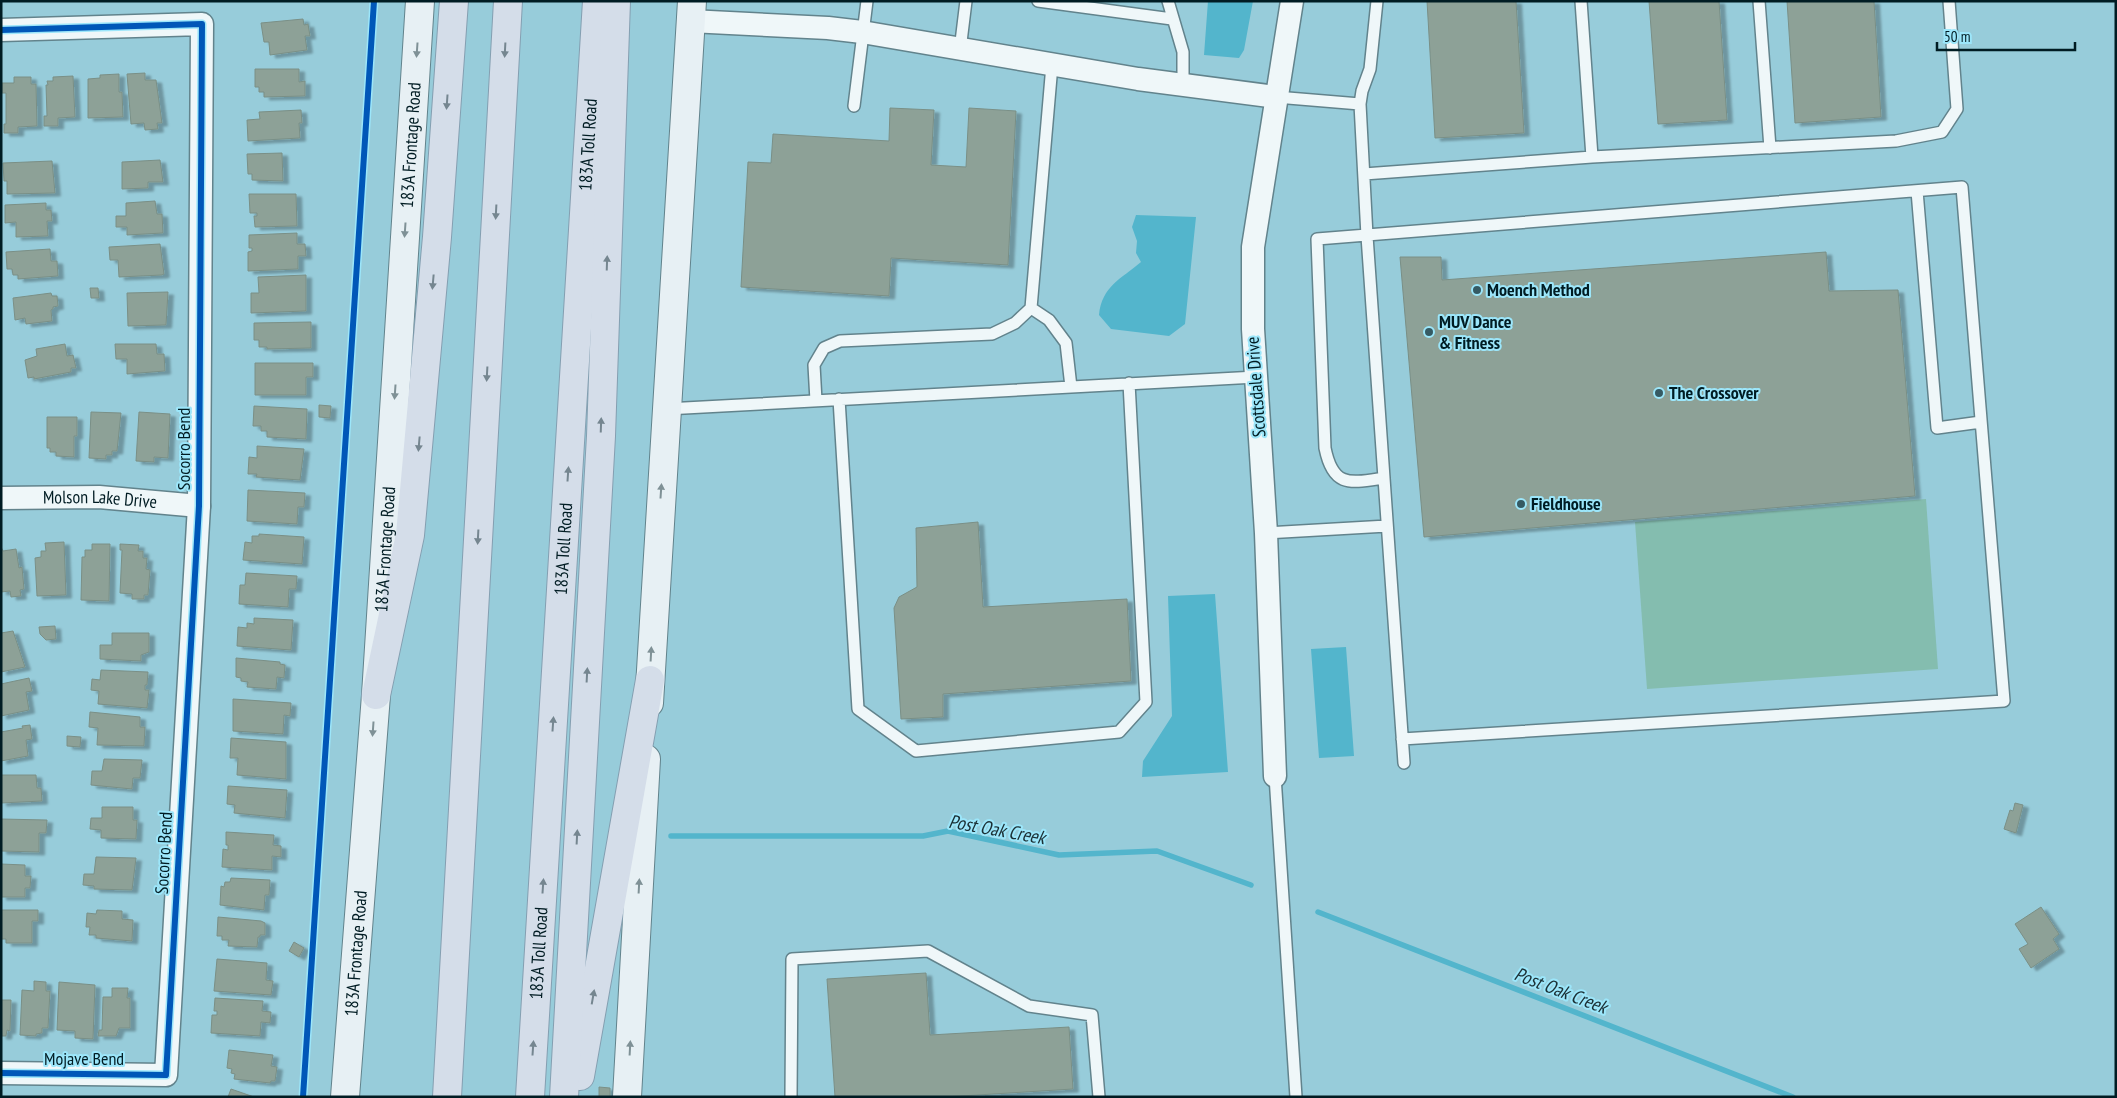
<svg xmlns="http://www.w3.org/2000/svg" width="2117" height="1098" font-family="'PT Sans Narrow',sans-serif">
	<defs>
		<filter id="shadow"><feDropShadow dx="5.5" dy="3" stdDeviation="1" flood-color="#0004"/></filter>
	</defs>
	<rect width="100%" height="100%" fill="#97ccda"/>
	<path fill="#84bdaf" d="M1926,499L1938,669L1647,689L1635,522Z"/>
	<path fill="#53b5cc" d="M1208,1H1253L1244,50L1239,58L1204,55Z
		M1136,215L1196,217L1185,324L1169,336L1111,329L1099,315C1102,286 1121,279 1141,262L1136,253L1137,241L1132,227Z
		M1215,594L1228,772L1142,777L1143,761L1172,716L1168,596Z
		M1346,647L1354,756L1319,758L1311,649Z"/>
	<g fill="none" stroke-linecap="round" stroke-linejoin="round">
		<path stroke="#53b5cc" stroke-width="5.5" d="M671,836H923L948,831L1059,855L1157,851L1251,885
			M1318,912L1793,1097"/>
	</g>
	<path fill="#8da197" stroke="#7a8f86" filter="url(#shadow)" d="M1427,1H1516L1524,133L1435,138Z
		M1649,1H1719L1727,120L1658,124Z
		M1787,1H1874L1881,117L1795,123Z
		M303,19L304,25L308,24L310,36H305L307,50L270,55L269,42H264L261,23Z
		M255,69H299V82L305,81V96L264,97V92H259V87H255Z
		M145,73V80H156L162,123H157L158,129L145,130L144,123L131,124L127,74Z
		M119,74V92H122L123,117L88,118V79L100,78V75Z
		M73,76L75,117L58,118V126H44V116H47L46,85H48L47,81H53V77Z
		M14,77H31V84H36L37,126L18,127V133H4V124H6V93H2V83H14Z
		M890,108L934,110L931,165L966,167L969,108L1016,111L1008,265L891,258L889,296L741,287L748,162L771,163L773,134L889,141Z
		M301,110L302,123H299L300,138L248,141L247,120L260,119L259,112Z
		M282,153L283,181L252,180V174H248L247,154Z
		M160,160L163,182H148V188L122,189V162Z
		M52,161L55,193L7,194V181H4L3,163Z
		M249,194H296L297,226L255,227L254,216H257V213H250Z
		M155,201L157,214H162L163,233L127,235V227H116V216H126V203Z
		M46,203V210H51L52,221H47L48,236L16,237V222L5,223V205Z
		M297,233V244H305L306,256H298V269L248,271V252L252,251V248H249V235Z
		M160,244L164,274L162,275L119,277L118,260H110L109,247Z
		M50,249L51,261H57L58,276L18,279V275H13L12,269H7L6,252Z
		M1826,252L1829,291L1898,290L1915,496L1424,537L1400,257H1441L1442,280Z
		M306,275V311L251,313V293H259L258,277Z
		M90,288H98L99,298H91Z
		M168,292L166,325L128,326L127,293Z
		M51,293L52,296H57L58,306L53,307V309L51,310L52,321L26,324L25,318L15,320L13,298Z
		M311,322V348L267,349V347H259V340H254V323Z
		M65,344L67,356L73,355L76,368H71V372L34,379V377L28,378L25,360L37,356L36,349Z
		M115,344H156L157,354H164L165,371L127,374V359H116Z
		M255,363H313V377H306V395H255Z
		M319,405L331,406L330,418L319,417Z
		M254,406L307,409L306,439L267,437V431H261V426H253Z
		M91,412L121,413L117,451H112V455H106V459L89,458Z
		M139,412L170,414L168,458L154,457V462L136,461Z
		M47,417H77V436H74V457L56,456V452H50V448H47Z
		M257,446L304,449L300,480L256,477L257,474H248L249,457L257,458Z
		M248,490L305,493L304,507H298L297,524L247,521Z
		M978,522L983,607L1127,599L1131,681L943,694V717L901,719L894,608L899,597L917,587L916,528Z
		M259,534L304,537L302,564L243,560L245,542L252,543V536H259Z
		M64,542L66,595L37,596L35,558L41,557V551H46L45,543Z
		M92,544H110L109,601L81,600L82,557H85V550H92Z
		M120,544L139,545L138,551H143V558H147L146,569L150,570L148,595H144V599H132V594L120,593L122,550H120Z
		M1,547L3,551L16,549L19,568L22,567L24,589L20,590L21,596L11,597L10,591L1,592Z
		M246,573L297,576L296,589H289L288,607L239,604L240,585H245Z
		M254,618L293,620L291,650L237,646L238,627L247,628V623L254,624Z
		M55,626L56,639L46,640L40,634L39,627Z
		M13,631L25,667L1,672V633Z
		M112,633H149V652L141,655V661L100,659V645H112Z
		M236,658L280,662V664L285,665L284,678L277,677L276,689L247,687L248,682L241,681V678L236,677Z
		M101,670L148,672L147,685H145V690H149L147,708L98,704L99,691L91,690L92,679L100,680Z
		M29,678L32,691L26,692L29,710L1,716V684Z
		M233,699L291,703L290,716L284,715L283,734L233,731Z
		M90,712L140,717V727H145L144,746L97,745L98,728L89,727Z
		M30,725L32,739L26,740L28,756L1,761V732L23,728L22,726Z
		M67,736L81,737L80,747L67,746Z
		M231,738L286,742V779L237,775L238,758H230Z
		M104,759L142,760L140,778H133L132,789L91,785L92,771H102Z
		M1,775H36L37,788H41L42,801L1,803Z
		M228,786L287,790L285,818L234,813L235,805L227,804Z
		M2015,803L2023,805L2016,833L2004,829L2010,810L2013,811Z
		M102,807H133V820H137L136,839L101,838V830L90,829L91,818H102Z
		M1,819L47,820L46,833H39V852L1,851Z
		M226,832L274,835L273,845L281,846V857L272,856V870L222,867L223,849L228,850V845H226Z
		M96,857L136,858L132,890L94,889V886L83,885L84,874H94Z
		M1,864L25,865V876H31L30,888H25V897H1Z
		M231,878L270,880L269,895H265L264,910L220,905L221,886L224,887L225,882H230Z
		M2041,907L2059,934L2053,939L2059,949L2031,968L2019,949L2028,944L2015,924Z
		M1,910H38V921H32V943H6V939H1Z
		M97,910L122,911V919L133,920L132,941L96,938V935H89L90,927H86L87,913L96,914Z
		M218,917L261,921L265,923V935H260V937H258L257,947L228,946L229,940H222V936H217Z
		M294,942L304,948L299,957L289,951Z
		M217,959L267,963L266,980L273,981L271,995L214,991Z
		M926,973L930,1035L1069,1027L1073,1089L945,1097H835L827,979Z
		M34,981L46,982V991H50L48,1028H42V1033L36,1034V1036L20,1035L22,990L34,991Z
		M59,982L95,985L93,1039L75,1038V1031L57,1030Z
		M112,988H128L127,998H130V1028H119L116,1036H98L99,1030H102L103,997H112Z
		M215,998L263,1001L262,1011L271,1012L270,1023L261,1022L260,1036L211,1033L212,1015H217V1011H214Z
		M1,1000H11L10,1031L7,1030L6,1036H1Z
		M229,1050L273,1055L271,1066L277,1067L275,1081H271L270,1083L234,1079L235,1074L231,1073L232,1069L227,1068Z
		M599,1087L610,1088V1097H599Z
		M231,1089L254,1097H228Z"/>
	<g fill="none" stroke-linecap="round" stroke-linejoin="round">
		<defs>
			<path id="lane" d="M1038,1L1172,19
				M1168,1L1183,52V84
				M1377,1L1370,69L1362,91L1360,104L1367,236L1404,763
				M1759,1L1770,148
				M960,50L966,1
				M1052,65L1031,308L1049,320L1066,343L1071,387
				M1276,97L1360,104
				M854,106L867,1
				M1592,157L1896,141L1942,132L1957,109L1949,1
				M1364,174L1592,157L1581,1
				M1917,191L1937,428L1981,422
				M839,399L858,709L916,751L1119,732L1146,702L1129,383
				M816,401L814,365L824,348L840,341L992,334L1015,323L1031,308
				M666,409L1256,377
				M1384,478C1350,483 1333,488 1325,448L1317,239L1962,187L2004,701L1402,739
				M1266,533L1387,526
				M1275,776L1296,1097
				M791,1097L792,959L928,951L1029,1006L1092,1015L1099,1097"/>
			<g id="street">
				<path d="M690,21L828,28L862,32L1138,79L1276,97"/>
				<path d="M1,30L202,24L199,506L166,1075L1,1073"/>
				<path id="s1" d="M1,498L99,497L199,506"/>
				<path d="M1275,776L1266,533L1253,329V247L1292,1"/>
			</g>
			<g id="secondary">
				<path d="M649,703L692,1"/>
				<path id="s2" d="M345,1097L376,695L420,1"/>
				<path d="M627,1097L646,759"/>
			</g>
			<g id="highway">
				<path d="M376,695L410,535L437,237L454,1"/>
				<path d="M580,1076L650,680"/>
				<path d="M447,1097L508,1"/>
				<path id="s3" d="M530,1097L597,1"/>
				<path d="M564,1097L601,436L616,1"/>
			</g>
		</defs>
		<use href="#lane" stroke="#62838c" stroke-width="14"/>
		<use href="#street" stroke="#62838c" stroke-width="25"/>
		<use href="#secondary" stroke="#62838c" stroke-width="30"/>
		<use href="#highway" stroke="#849fb1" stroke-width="30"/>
		<use href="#lane" stroke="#eff7f9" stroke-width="11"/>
		<use href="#street" stroke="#eff7f9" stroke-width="22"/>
		<use href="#secondary" stroke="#e7f0f4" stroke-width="28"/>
		<use href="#highway" stroke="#d4dde9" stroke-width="28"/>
		<defs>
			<path id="cycleway" d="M1,30L202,24L199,506L166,1075L1,1073
				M303,1097L374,1"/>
		</defs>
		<use href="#cycleway" stroke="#9ce6fa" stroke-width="9"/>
		<use href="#cycleway" stroke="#0057b8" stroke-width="6"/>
	</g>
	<defs><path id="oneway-solid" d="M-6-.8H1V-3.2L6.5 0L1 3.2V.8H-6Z" transform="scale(1.25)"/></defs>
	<g fill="#7f9196">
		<use href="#oneway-solid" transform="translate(417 50) rotate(94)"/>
		<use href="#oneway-solid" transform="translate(405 230) rotate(94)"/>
		<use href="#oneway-solid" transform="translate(395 392) rotate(94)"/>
		<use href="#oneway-solid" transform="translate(661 491) rotate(-86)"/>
		<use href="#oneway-solid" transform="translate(651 654) rotate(-87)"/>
		<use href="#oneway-solid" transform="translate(373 729) rotate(94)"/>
		<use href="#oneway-solid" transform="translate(639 886) rotate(-87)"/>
		<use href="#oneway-solid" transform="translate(630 1048) rotate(-87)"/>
	</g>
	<g fill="#758690">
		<use href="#oneway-solid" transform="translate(505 50) rotate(93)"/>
		<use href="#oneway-solid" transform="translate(447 102) rotate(94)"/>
		<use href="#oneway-solid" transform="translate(496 212) rotate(93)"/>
		<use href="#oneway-solid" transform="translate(607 263) rotate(-88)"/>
		<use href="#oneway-solid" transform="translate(433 282) rotate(95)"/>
		<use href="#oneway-solid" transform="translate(487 374) rotate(93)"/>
		<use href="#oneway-solid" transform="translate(601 425) rotate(-88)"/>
		<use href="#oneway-solid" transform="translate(419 444) rotate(95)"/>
		<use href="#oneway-solid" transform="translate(568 474) rotate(-86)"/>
		<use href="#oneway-solid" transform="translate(478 537) rotate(93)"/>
		<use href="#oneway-solid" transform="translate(587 675) rotate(-87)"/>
		<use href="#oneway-solid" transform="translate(553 724) rotate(-86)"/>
		<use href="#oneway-solid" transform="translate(577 837) rotate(-87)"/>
		<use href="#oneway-solid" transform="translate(543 886) rotate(-86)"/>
		<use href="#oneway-solid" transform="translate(593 997) rotate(-80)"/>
		<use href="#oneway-solid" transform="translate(533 1048) rotate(-86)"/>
	</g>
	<g fill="#355a63" stroke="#9ce6fa" stroke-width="2">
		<circle cx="1477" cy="290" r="5"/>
		<circle cx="1429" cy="332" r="5"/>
		<circle cx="1659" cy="393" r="5"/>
		<circle cx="1521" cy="504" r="5"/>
	</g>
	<g text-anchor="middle" stroke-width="4" stroke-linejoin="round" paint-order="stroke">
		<g font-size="18" fill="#001c23" stroke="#9ce6fa">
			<text dy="6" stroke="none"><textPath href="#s2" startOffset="954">183A Frontage Road</textPath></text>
			<text dy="6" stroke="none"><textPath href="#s3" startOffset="954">183A Toll Road</textPath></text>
			<text transform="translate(1256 387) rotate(-94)" y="6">Scottsdale Drive</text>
			<text transform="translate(184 449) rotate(-90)" y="6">Socorro Bend</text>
			<text dy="6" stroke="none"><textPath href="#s1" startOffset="99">Molson Lake Drive</textPath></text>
			<text dy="6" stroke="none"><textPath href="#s2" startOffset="549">183A Frontage Road</textPath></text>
			<text dy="6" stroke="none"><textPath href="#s3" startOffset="549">183A Toll Road</textPath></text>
			<text transform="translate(164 853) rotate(-87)" y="6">Socorro Bend</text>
			<text dy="6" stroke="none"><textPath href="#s2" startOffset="144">183A Frontage Road</textPath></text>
			<text dy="6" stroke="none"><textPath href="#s3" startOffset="144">183A Toll Road</textPath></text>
			<text x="84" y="1065">Mojave Bend</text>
		</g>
		<g font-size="18" font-weight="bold" fill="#001c23" stroke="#9ce6fa" text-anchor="start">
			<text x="1487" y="296">Moench Method</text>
			<text x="1439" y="328">MUV Dance<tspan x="1439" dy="21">&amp; Fitness</tspan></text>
			<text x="1669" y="399">The Crossover</text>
			<text x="1531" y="510">Fieldhouse</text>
		</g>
		<g font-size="19" font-style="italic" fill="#1b2f34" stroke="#9ce6fa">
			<text transform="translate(997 829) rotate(10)" y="7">Post Oak Creek</text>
			<text transform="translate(1561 990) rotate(21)" y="7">Post Oak Creek</text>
		</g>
	</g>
	<rect width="2117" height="1098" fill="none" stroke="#001c23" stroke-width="5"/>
	<path d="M1937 42v8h138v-8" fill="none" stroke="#001c23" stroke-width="2.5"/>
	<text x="1944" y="42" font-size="15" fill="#001c23" stroke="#9ce6fa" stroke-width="4" paint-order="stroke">50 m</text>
</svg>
